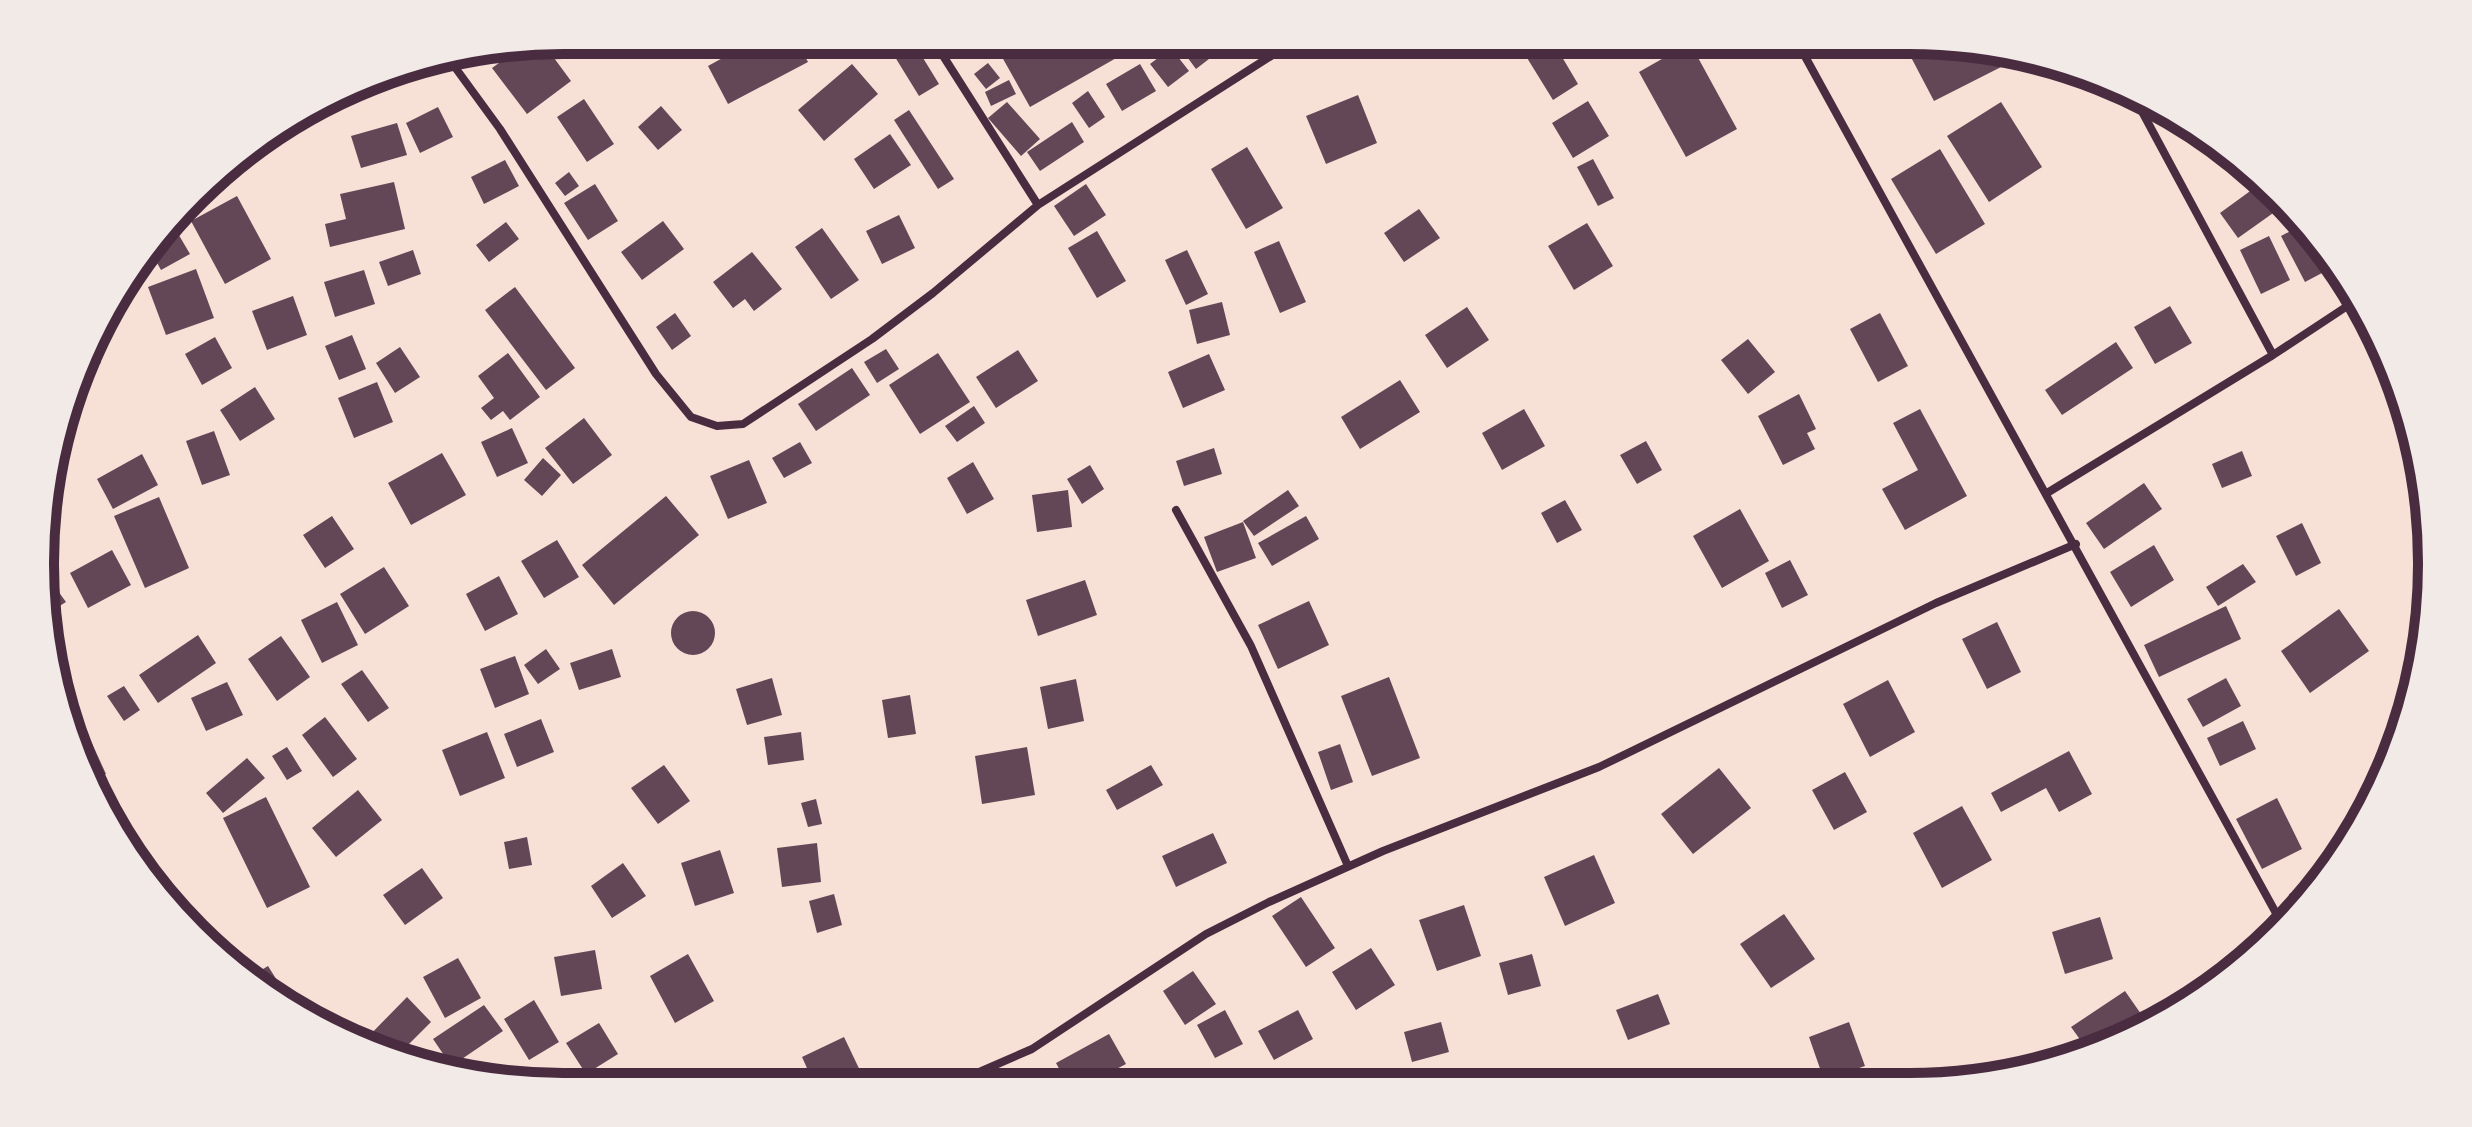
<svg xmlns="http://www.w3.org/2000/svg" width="2472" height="1127" font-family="'IBM Plex Serif',serif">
	<rect width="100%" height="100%" fill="#f7e1d7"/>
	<path fill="#644757" d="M755,40H796L808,62L728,104L708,66Z
		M816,40H849V41L820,50Z
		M893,40H912L939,84L919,96L887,44Z
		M1031,40H1148L1030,107L1002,57Z
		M1179,40H1209L1218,52L1196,69L1176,42Z
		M1516,40H1552L1578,84L1553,100Z
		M1906,40L2004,59L2007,64L1934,101L1903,42Z
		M543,43L571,81L527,114L492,68L521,47Z
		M1690,43L1737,129L1686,157L1639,72Z
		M1171,48L1189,71L1168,87L1150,64Z
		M988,63L1000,78L986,89L974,74Z
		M852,64L878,94L824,141L798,110Z
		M1140,64L1156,91L1122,111L1106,84Z
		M1009,80L1016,94L991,106L985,92Z
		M1088,91L1105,117L1089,128L1072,103Z
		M1358,95L1377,143L1326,164L1306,116Z
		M584,99L614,144L587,162L557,117Z
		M1588,101L1609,136L1573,158L1552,123Z
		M1007,102L1040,139L1021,156L988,118Z
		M2001,102L2042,167L1989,202L1947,136Z
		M661,106L682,130L658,150L638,127Z
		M438,107L453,137L420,153L406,123Z
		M909,110L954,179L938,189L894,120Z
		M1072,122L1084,142L1040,171L1027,152Z
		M397,123L407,155L361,168L351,136Z
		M890,134L911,165L874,189L854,159Z
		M1247,147L1283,208L1246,229L1211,169Z
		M1940,149L1985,224L1936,254L1891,179Z
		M1593,159L1614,198L1598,206L1577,167Z
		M505,160L519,186L484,204L471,177Z
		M569,172L579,186L565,196L555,183Z
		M2264,181L2283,206L2238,238L2220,213Z
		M394,182L405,229L330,247L325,224L346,219L340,194Z
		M595,184L618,221L588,240L564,203Z
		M1086,184L1106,215L1074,236L1054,206Z
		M237,196L271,259L225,284L191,221Z
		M1419,209L1440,238L1404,262L1384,233Z
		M899,215L915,248L882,264L866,231Z
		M663,221L684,249L642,280L621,252Z
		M506,222L519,239L489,262L476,245Z
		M1587,223L1613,266L1574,290L1548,246Z
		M2304,224L2337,265L2305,282L2281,236Z
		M173,225L190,254L161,270L151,252Z
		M822,228L859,280L831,299L795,247Z
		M1097,231L1126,281L1097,298L1068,248Z
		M2269,236L2290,280L2261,294L2240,250Z
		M1279,241L1306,302L1280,313L1254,252Z
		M413,250L421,274L388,286L379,262Z
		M1187,250L1208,294L1186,305L1165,260Z
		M752,252L782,289L754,311L745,299L733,308L713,282Z
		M196,269L214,318L166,335L148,287Z
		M364,270L375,304L335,317L324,282Z
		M515,287L575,368L546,390L485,310Z
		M293,296L307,335L267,350L252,311Z
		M1222,302L1230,335L1197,344L1189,310Z
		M2170,306L2192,343L2155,364L2134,327Z
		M1467,307L1489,340L1447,368L1425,335Z
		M675,313L691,336L672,350L656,327Z
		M1880,313L1908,366L1878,382L1850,329Z
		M352,335L366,369L339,380L325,346Z
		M215,337L232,368L202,385L185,354Z
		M1748,339L1775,372L1748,394L1721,360Z
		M2116,342L2133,368L2062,415L2045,390Z
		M400,347L420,377L395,393L376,363Z
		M93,348L101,363L83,373Z
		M886,349L899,369L877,383L864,362Z
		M1018,350L1038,381L996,408L976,377Z
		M508,353L540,397L510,420L503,411L491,420L481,408L494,398L478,376Z
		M938,353L970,402L920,434L889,385Z
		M1209,354L1225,390L1183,408L1168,372Z
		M852,368L870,395L816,431L798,404Z
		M1400,380L1420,412L1360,449L1341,417Z
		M377,382L393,422L354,438L338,398Z
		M255,387L275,419L240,441L220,410Z
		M1799,394L1816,429L1807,433L1815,449L1783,465L1758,416Z
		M974,406L985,423L957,442L945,426Z
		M1524,409L1545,446L1502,470L1482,433Z
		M1920,409L1967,496L1905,530L1882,489L1918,470L1893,423Z
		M584,418L612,455L573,484L545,448Z
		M512,428L528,463L497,477L481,442Z
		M214,431L230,475L202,485L186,441Z
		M1646,441L1662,470L1637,484L1620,455Z
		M800,442L812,463L784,478L772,458Z
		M1214,448L1222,474L1184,486L1176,461Z
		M2242,451L2252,476L2222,488L2212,464Z
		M442,453L466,495L411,525L388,483Z
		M142,454L158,485L113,509L97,479Z
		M543,458L561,475L542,496L524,480Z
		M749,460L767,503L728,519L710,476Z
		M973,462L994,499L967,514L947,478Z
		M1090,465L1104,489L1082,504L1067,479Z
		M2144,483L2162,509L2104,549L2086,523Z
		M1068,490L1072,527L1037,532L1032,495Z
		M1288,490L1299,506L1254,536L1243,521Z
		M666,496L699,535L614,605L582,565Z
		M159,497L189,568L145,588L114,516Z
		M1565,500L1582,530L1557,543L1541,513Z
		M1740,509L1769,561L1722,588L1693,536Z
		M332,516L354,549L325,568L303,535Z
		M1306,516L1319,539L1272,566L1258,543Z
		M1243,522L1256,558L1217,572L1204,537Z
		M2302,523L2321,563L2296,576L2276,536Z
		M557,540L579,577L544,598L521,561Z
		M2154,545L2174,580L2131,607L2110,572Z
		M112,550L131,585L88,608L70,573Z
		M1790,560L1808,595L1782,608L1765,573Z
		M2243,564L2256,582L2218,606L2206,587Z
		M384,567L409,606L365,634L340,594Z
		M499,576L518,614L485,631L466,594Z
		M50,580L66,602L50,612Z
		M1085,580L1097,615L1038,636L1026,600Z
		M1309,601L1329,645L1278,669L1258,625Z
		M337,602L358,645L322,663L301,620Z
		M2226,606L2241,639L2159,677L2144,645Z
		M2339,609L2369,651L2310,693L2281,651Z
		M671 633a22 22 0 1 1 44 0a22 22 0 1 1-44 0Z
		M1997,622L2021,672L1987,689L1962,639Z
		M198,635L216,663L158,703L139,675Z
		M281,636L310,677L277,701L248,659Z
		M546,649L560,669L538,684L524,665Z
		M612,649L621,677L579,690L570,663Z
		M515,656L529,694L495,708L480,669Z
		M362,670L389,708L368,722L341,684Z
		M1389,677L1420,758L1372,776L1341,696Z
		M772,678L782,715L747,725L736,689Z
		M2226,678L2241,706L2203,727L2187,699Z
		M1076,679L1084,721L1048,729L1040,687Z
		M1888,680L1915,732L1870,757L1843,704Z
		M227,682L243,715L206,731L191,698Z
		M124,686L140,710L124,721L107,696Z
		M910,695L916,734L888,738L882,700Z
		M325,717L357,759L333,777L302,735Z
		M541,719L554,752L517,767L504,734Z
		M2243,721L2256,749L2220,766L2207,738Z
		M487,732L505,778L460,796L442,750Z
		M801,732L804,760L768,765L764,737Z
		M90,739L106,774L93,780L80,744Z
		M1340,744L1353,782L1331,790L1318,752Z
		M287,747L302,771L287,780L272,756Z
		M1027,747L1035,795L982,804L975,756Z
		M2069,751L2092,794L2059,812L2046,788L2001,812L1991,793Z
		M247,758L265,778L223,813L206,793Z
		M664,765L690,801L658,824L631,788Z
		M1151,765L1163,785L1117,810L1106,790Z
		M1719,768L1751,808L1693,854L1661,814Z
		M1845,772L1867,812L1834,830L1812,790Z
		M358,790L382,820L336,857L312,828Z
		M266,797L310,887L267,908L223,818Z
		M2277,798L2302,849L2262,869L2236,819Z
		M816,799L822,824L808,827L801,803Z
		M1962,806L1992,860L1942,888L1913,833Z
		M1213,833L1227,863L1176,887L1162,856Z
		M527,837L532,865L509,869L504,842Z
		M817,843L821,882L782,887L777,848Z
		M720,850L734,893L695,906L681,863Z
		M1594,855L1615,903L1565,926L1544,877Z
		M623,863L646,896L612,918L591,886Z
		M422,868L443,898L405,925L383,895Z
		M2327,878L2324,882L2296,910L2289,894Z
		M834,894L842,925L817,933L809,901Z
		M1301,897L1335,948L1306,967L1272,916Z
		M1464,905L1481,956L1437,971L1419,920Z
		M1784,914L1815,959L1771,988L1740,944Z
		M2100,917L2113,959L2065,974L2052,932Z
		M1371,948L1395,985L1356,1010L1332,972Z
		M595,950L602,989L561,996L554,957Z
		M688,954L714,1001L675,1023L650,976Z
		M1532,954L1541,986L1508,995L1499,963Z
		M458,958L481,998L445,1018L423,977Z
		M268,966L290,1001L250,977Z
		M1193,971L1216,1004L1185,1025L1163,991Z
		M2125,991L2148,1024L2109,1047L2089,1052L2071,1027Z
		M1658,994L1670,1024L1628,1040L1616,1010Z
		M407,997L431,1022L399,1054L365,1048L361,1044Z
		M534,1000L559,1042L529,1060L504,1019Z
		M484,1005L503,1031L453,1065L450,1064L433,1039Z
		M1225,1010L1243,1044L1215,1058L1197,1025Z
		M1298,1010L1313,1039L1274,1060L1258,1031Z
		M1441,1022L1449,1052L1412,1062L1404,1032Z
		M1849,1022L1865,1066L1824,1080L1809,1037Z
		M599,1023L618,1054L586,1074L566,1043Z
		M1109,1034L1126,1064L1086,1085H1068L1056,1063Z
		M844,1037L865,1081L855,1086H815L802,1057Z
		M1168,1073L1174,1085H1144Z"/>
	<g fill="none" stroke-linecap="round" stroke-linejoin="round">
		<path stroke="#4a2c40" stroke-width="8" d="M933,40L1038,205
			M1796,40L2282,924
			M449,59L500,129L656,374L691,417L717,426L743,424L872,339L933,293L1038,205L1296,40
			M2273,355L2358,299
			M2047,493L2273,355L2132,93
			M1176,510L1251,646L1348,866
			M947,1086L1032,1049L1206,934L1269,902L1383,851L1599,767L1936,603L2076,544"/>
	</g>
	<path d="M0 0H2472V1127H0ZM563 54H1909A509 509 0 0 1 2418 563V564A509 509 0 0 1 1909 1073H563A509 509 0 0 1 54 564V563A509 509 0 0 1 563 54Z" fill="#f1eae7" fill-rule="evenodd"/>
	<path fill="none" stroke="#4a2c40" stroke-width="10" d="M563 54H1909A509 509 0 0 1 2418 563V564A509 509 0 0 1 1909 1073H563A509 509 0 0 1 54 564V563A509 509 0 0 1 563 54Z"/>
</svg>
